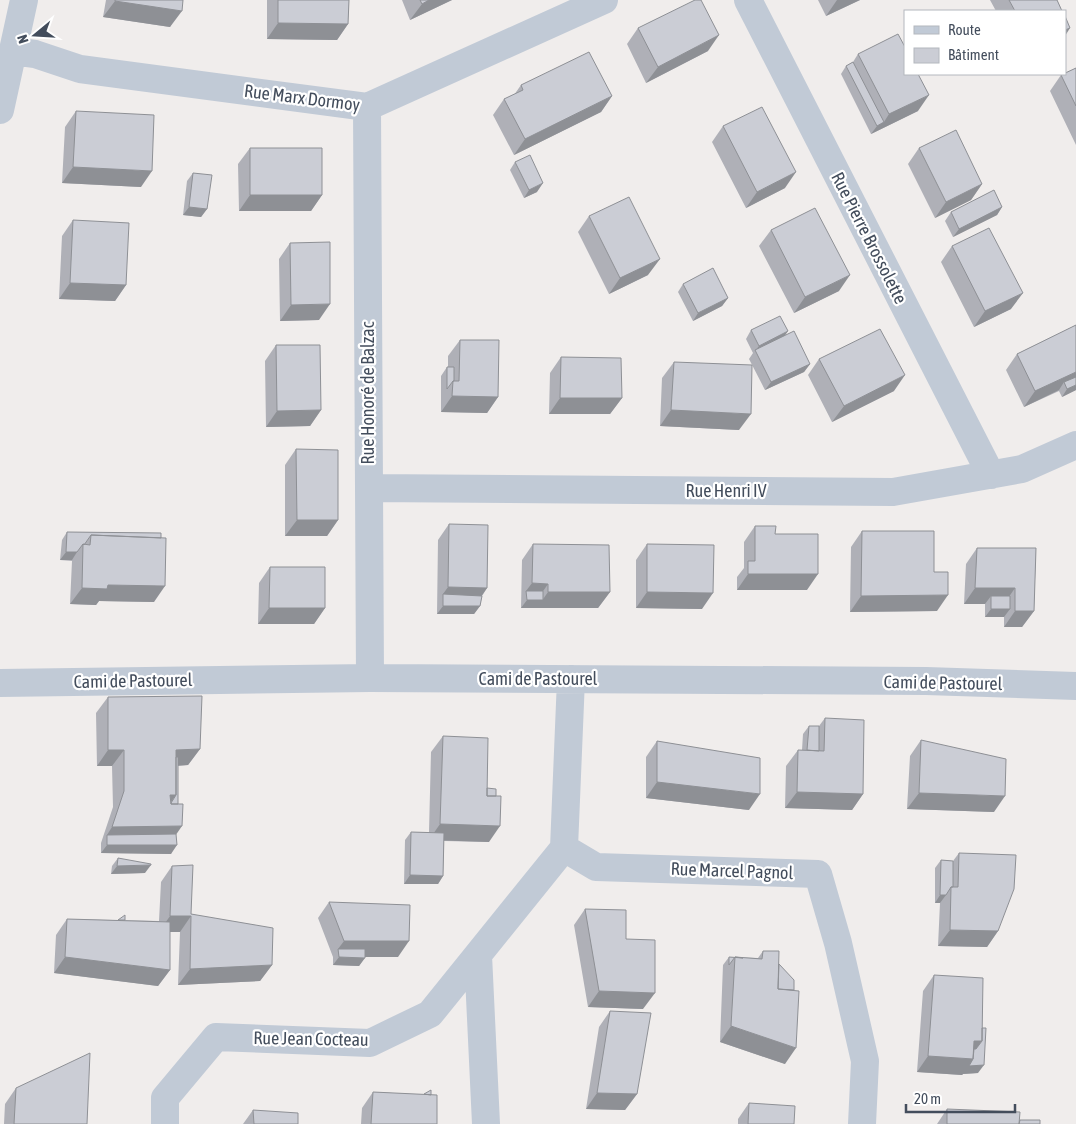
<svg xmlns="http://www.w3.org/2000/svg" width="1076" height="1124" font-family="'Asap Condensed',sans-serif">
	<rect width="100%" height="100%" fill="#f0edec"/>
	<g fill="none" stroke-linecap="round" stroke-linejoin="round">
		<path stroke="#c1cad6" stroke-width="28" d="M748,0L991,475
			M12,51L35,54L80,69L367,107L604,0
			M367,107L370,678
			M0,110L24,0
			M369,488L893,492L1022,469L1076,445
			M571,679L564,848L596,867L818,874L838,943L865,1061L862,1124
			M0,683L370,678L926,681L1076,686
			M478,955L486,1124
			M165,1124V1098L216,1037L370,1043L430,1014L564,848"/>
	</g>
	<path fill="#afb0b7" d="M106,0H183L170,27L103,17Z
		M267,0H349L348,24L337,40L267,39Z
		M402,0H452L410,20Z
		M818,0H860L826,16Z
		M990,0H1057L1062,11H996Z
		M638,28L708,51L646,83L627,44Z
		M858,54L918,111L871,134L841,74L846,66L853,62Z
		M1076,68V145L1050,91L1061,75Z
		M521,85L612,96L601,112L514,155L493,115L504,99L514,95Z
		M76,111L141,187L62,183L65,127Z
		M723,126L785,188L746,208L712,142Z
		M250,148L322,195L311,211H239L238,164Z
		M919,148L982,184L971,200L935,218L908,164Z
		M515,162L537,192L524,198L510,170Z
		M193,173L207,209L201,217L183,215L187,181Z
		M1002,207L997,215L953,237L945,221L951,212Z
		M589,216L648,275L609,294L578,232Z
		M73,220L126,285L115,301L59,299L62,236Z
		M771,230L839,291L794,313L759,246Z
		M290,243L319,320L280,321L279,259Z
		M952,246L1011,309L974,327L941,262Z
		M683,284L728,298L722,306L693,321L678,292Z
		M1076,325V390L1062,397L1059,391L1024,407L1006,370L1017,354Z
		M751,330L785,336L810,364L804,372L765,390L749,359L753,353L746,339Z
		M460,340L498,397L487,413L441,412V376L447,367H448V356Z
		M276,345L321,410L310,426L266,427L265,361Z
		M561,357L622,398L610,414H549L550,373Z
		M819,359L894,391L832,422L808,375Z
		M674,362L739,430L660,426L662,378Z
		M296,449L338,520L327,536H285V465Z
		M449,524L487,588L482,596L480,606L474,614H437L438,540Z
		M755,526L775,534L807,590H737V577L744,568V542Z
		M862,531L934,572L937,611L850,612L851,547Z
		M67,532L161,533L154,602L99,601L96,605L70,604L72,561L60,560L62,540Z
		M533,544L610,592L598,608H521L522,560Z
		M647,544L702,609L636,608V560Z
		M977,548H1036L1034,611L1022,627H1004V616L985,617V604H964L966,564Z
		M270,567L325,608L314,624H258L259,583Z
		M108,697L200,749L188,765L178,766L176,834L171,854L101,853V843L113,807L112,766H97L96,713Z
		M825,718L863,794L852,810L785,808L786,766L798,750H802L803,734L809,726H819Z
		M443,736L487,788L489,842L444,841L443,876L438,884H404L405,840L411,832H429L431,752Z
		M921,740L994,812L907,809L910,756Z
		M657,741L749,810L646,798V757Z
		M959,853L998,931L987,947L938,946L940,903H935V868L941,860L953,861Z
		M118,858L145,873L111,874L112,866Z
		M172,866L191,914L272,965L260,981L178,985L180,932H170V970L158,986L54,973L56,935L67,919L159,921L161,882Z
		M329,902L398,957H365L359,966L333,965V957L318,918Z
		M585,909L626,939L643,1009L588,1007L574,925Z
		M763,951L779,964L794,990L785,1064L720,1042L723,965L729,957L758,958Z
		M934,975L978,1073L963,1074L962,1075L917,1072L923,991Z
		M610,1011L637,1094L625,1110L586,1109L599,1027Z
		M16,1088L87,1124H4L5,1104Z
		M373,1092L431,1095L437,1124H361L362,1108Z
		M749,1103L794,1124H738V1119Z
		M947,1109L1020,1120L1040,1124H937Z
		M253,1110L298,1124H243Z"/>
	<path fill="#8e9095" d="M429,0H452L410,20L422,4Z
		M837,0H860L826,16Z
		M115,1L182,11L170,27L103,17Z
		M278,23L348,24L337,40L267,39Z
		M1070,28L1065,36V30Z
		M719,35L708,51L646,83L658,67Z
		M929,95L918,111L871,134L877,126L884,122L889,114Z
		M612,96L601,112L514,155L525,139Z
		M73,167L152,171L141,187L62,183Z
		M796,172L785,188L746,208L757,192Z
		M543,183L537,192L524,198L529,190Z
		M982,184L971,200L935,218L946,202Z
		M250,195H322L311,211H239Z
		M189,207L207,209L201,217L183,215Z
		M1002,207L997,215L953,237L959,229Z
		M660,259L648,275L609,294L620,278Z
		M850,275L839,291L794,313L805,297Z
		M70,283L126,285L115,301L59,299Z
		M1023,293L1011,309L974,327L985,311Z
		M728,298L722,306L693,321L698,313Z
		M330,304L319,320L280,321L291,305Z
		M788,331L782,340L755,351L759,346Z
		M810,364L804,372L765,390L771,382Z
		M1076,372V382H1064L1059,390L1024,407L1035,391Z
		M905,375L894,391L832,422L844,406Z
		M1076,385V390L1062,397L1067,389Z
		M452,396L498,397L487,413L441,412Z
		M560,398H622L610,414H549Z
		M321,410L310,426L266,427L277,411Z
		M671,410L751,414L739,430L660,426Z
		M297,520H338L327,536H285Z
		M66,552H77L72,560H60Z
		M748,574H818L807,590H737Z
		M532,583L548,584L537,600L526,591Z
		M108,585L165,586L154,602L99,601L96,605L70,604L82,588Z
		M448,587L487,588L476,604L443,594Z
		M975,588H1015L1004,604L991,596L985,604H964Z
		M548,592H610L598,608H537Z
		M647,592L713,593L702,609L636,608Z
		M948,595L937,611L850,612L861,596Z
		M527,600H543L537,608H521Z
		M443,606H480L474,614H437Z
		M269,608H325L314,624H258Z
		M991,609H1010L1004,617H985Z
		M1015,611H1034L1022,627H1004Z
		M200,749L188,765L171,766L176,750Z
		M108,750H124L112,766H97Z
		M657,782L760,794L749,810L646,798Z
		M797,792L863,794L852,810L785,808Z
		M919,793L1005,796L994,812L907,809Z
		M170,795H176L165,810Z
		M440,824L500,826L489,842L429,840Z
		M182,826L171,842L107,835L112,827Z
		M107,845H177L171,854L101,853Z
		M151,865L145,873L111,874L117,866Z
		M410,875L443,876L438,884H404Z
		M940,895H946L940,903H935Z
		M170,916H191L180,932H159Z
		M950,930L998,931L987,947L938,946Z
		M344,941H409L398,957H340L365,958L359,966L333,965L339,957L338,949Z
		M65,957L170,970L158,986L54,973Z
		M272,965L260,981L178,985L190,969Z
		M599,991L655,993L643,1009L588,1007Z
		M731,1026L796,1048L785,1064L720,1042Z
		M974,1041H982L971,1057Z
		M928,1056L973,1059L984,1065L978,1073L963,1074L962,1075L917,1072Z
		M597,1093L637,1094L625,1110L586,1109Z"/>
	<path fill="#cbcdd5" stroke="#8e9095" d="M115,0H183L182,11L115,1Z
		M278,0H349L348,24L278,23Z
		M420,0H429L422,4Z
		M695,0H701L719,35L658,67L638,28Z
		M1009,0H1057L1062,11H1015Z
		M1065,16L1070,28L1065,30Z
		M898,34L905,47V74H918L929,95L889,114L858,54Z
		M589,52L612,96L525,139L504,99L523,90L521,85Z
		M853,62L884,122L877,126L846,66Z
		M1076,68V106L1061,75Z
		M762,107L796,172L757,192L723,126Z
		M76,111L154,115L152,171L73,167Z
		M956,130L982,184L946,202L919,148Z
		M250,148H322V195H250Z
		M530,155L543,183L529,190L515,162Z
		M193,173L212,175L207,209L189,207Z
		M994,190L1002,207L959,229L951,212Z
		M629,197L660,259L620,278L589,216Z
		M815,208L850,275L805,297L771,230Z
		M73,220L129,223L126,285L70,283Z
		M989,228L1023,293L985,311L952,246Z
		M330,242V304L291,305L290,243Z
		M713,268L728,298L698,313L683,284Z
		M780,316L788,331L759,346L751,330Z
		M1076,325V372L1035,391L1017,354Z
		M880,329L905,375L844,406L819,359Z
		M794,331L810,364L771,382L755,350Z
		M460,340H499L498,397L452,396L453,381H459Z
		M276,345H320L321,410L277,411Z
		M561,357L621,358L622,398H560Z
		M674,362L752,365L751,414L671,410Z
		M447,367H454V381H453L447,389Z
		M1076,377V385L1067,389L1064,382Z
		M296,449L338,450V520H297Z
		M449,524L488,525L487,588L448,587Z
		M755,526H776L775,534H818V574H748V561H755Z
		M862,531H934V572H948V595L861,596Z
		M67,532L161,533V538L91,535L84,545L83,544L77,552H66Z
		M91,535L166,538L165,586L108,585L107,589L82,588L83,544L90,545Z
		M533,544L609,545L610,592H548V584L532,583Z
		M647,544L714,545L713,593L647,592Z
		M977,548H1036L1034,611H1015V588H975Z
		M270,567H325V608H269Z
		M526,591H543V600H527Z
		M443,594L482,596L480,606H443Z
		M991,596H1010V609H991Z
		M202,696L200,749L176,750V795H170L171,804H183L182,826L112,827L124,791V750H108V697Z
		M825,718L864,720L863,794L797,792L798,750L824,751Z
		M809,726H819V751L807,750Z
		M443,736L488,738L487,796H501L500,826L440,824Z
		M921,740L1006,759L1005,796L919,793Z
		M657,741L760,758V794L657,782Z
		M176,757H178V804H171V803L176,795Z
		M487,788L496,789V796H487Z
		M411,832L444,833L443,876L410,875Z
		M176,834L177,845H107V835Z
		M959,853L1016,855L1014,889L998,931L950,930L951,887H958Z
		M118,858L151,864V865L117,866Z
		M941,860L953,861V887H951L946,895H940Z
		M193,865L191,914L273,928L272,965L190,969L191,916H170L172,866Z
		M329,902L410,905L409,941H344Z
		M585,909L626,910V939L655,940V993L599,991Z
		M125,915V920H118Z
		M67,919L170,922V970L65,957Z
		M338,949H365V958L339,957Z
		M763,951H779L778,989L799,991L796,1048L731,1026L735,957L762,959Z
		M729,957L743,958L735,957L729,965Z
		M779,964L794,980V990L778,989Z
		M934,975L983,978L982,1041H974L973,1059L928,1056Z
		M610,1011L651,1013L637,1094L597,1093Z
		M982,1028H986L984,1065L969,1066L973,1059L974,1049H976L982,1041Z
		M90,1053L87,1124H14L16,1088Z
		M431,1090V1095L424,1094Z
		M373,1092L437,1095V1124H371Z
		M749,1103L795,1106L794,1124H748Z
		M947,1109L1020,1112L1019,1124H947Z
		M253,1110L298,1113V1124H254Z
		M1020,1120H1040V1124H1019Z"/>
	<g text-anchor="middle" stroke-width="4.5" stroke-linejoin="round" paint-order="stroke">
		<g font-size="18" fill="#434d5c" stroke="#fff">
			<text transform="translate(302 98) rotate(7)" y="6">Rue Marx Dormoy</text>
			<text transform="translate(869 238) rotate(63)" y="6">Rue Pierre Brossolette</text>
			<text transform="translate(368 393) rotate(-90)" y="6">Rue Honoré de Balzac</text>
			<text x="726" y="497">Rue Henri IV</text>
			<text x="538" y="685">Cami de Pastourel</text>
			<text transform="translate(133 681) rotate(-1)" y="6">Cami de Pastourel</text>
			<text transform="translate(943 683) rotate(1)" y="6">Cami de Pastourel</text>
			<text transform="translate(732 871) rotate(2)" y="6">Rue Marcel Pagnol</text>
			<text transform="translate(311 1039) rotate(1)" y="6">Rue Jean Cocteau</text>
		</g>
	</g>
	<rect x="904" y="10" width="162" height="65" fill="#ffffff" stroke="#b4b8be"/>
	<rect x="914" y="26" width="25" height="8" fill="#c1cad6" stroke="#b4b8be"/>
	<text x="948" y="35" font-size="15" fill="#434d5c">Route</text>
	<rect x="914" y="48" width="25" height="15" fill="#cbcdd5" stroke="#b4b8be"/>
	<text x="948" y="60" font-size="15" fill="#434d5c">Bâtiment</text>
	<g transform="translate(35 35) rotate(252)" stroke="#ffffff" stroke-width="4" paint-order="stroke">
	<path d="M0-4L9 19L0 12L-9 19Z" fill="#434d5c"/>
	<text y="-8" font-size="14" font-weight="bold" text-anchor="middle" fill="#434d5c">N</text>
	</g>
	<path d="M906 1104v8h109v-8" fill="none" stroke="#434d5c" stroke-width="2.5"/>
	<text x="914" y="1104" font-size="15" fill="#434d5c" stroke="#ffffff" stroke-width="4" paint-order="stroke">20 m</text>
</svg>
